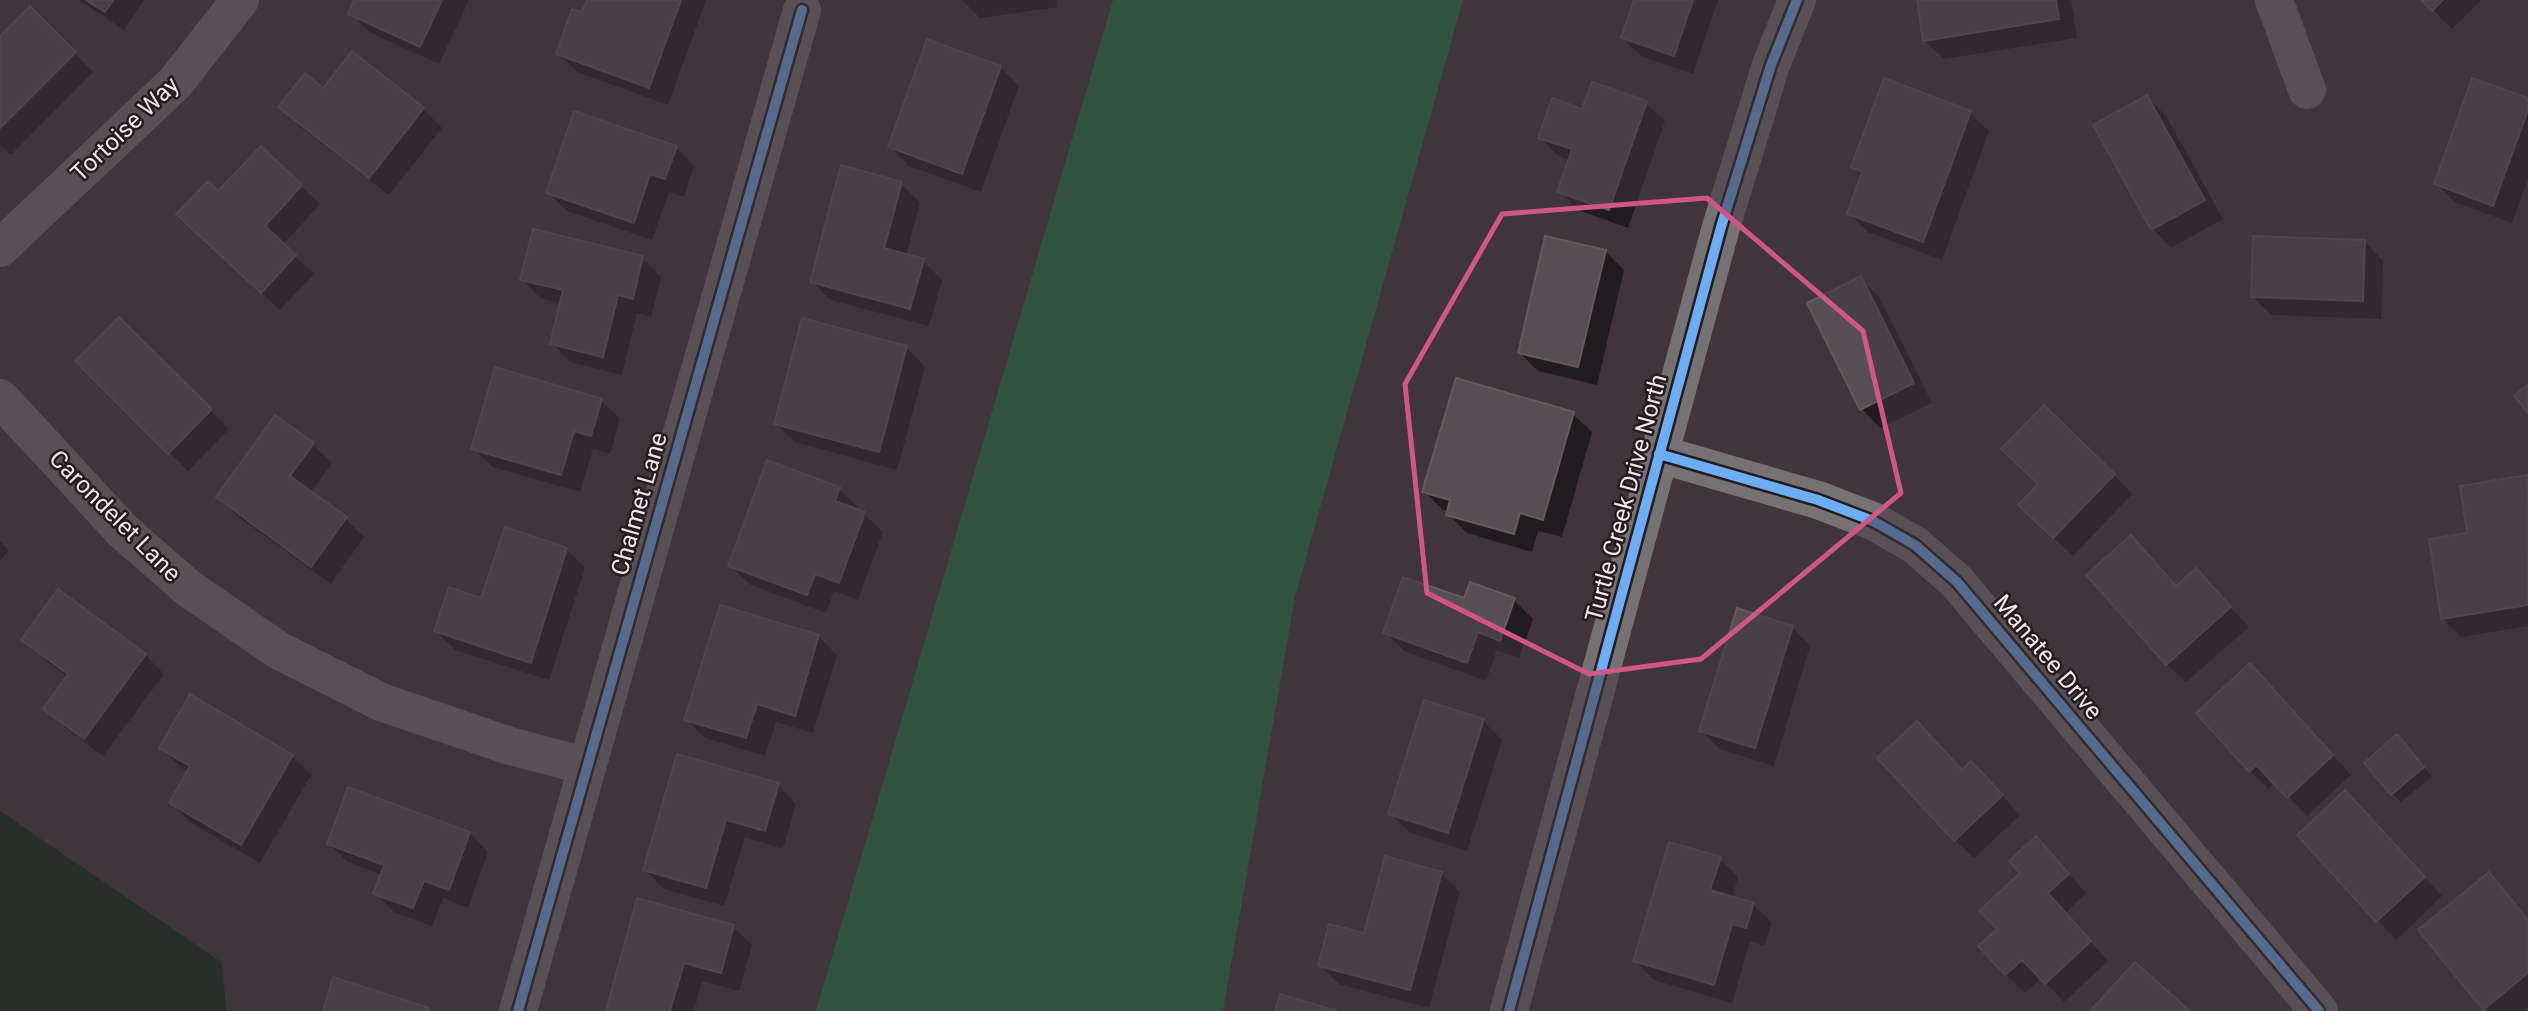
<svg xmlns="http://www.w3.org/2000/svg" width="2528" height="1011" font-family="Roboto,sans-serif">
	<rect width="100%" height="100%" fill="#3f353a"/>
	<path fill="#23754c" d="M1113,0H1463L1295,597L1223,1011H816Z"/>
	<path fill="#0d2618" d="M0,811L221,962L227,1011H0Z"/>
	<path fill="#0007" d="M79,0H144L124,30Z
		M356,0H469L439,64L369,32L350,13Z
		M588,0H706L668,105L577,72L558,53L583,14Z
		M962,0H1057L1058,7L980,18Z
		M1636,0H1718L1693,74L1642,57L1623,38Z
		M1918,0H2071L2077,38L1944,59L1925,41Z
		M2424,0H2481L2452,29Z
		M30,9L93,72L11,155L0,144V39Z
		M1000,67L1019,86L981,192L909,166L890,147Z
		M324,90L423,109L442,128L389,195L299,126L281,107Z
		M2147,97L2166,116L2223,219L2171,248L2153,229L2095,126Z
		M2528,100V179L2512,223L2454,202L2436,183Z
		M1646,103L1665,121L1628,228L1578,210L1559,191L1570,160L1558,156L1540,137L1583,111Z
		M1970,113L1989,131L1942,260L1868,232L1849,214L1863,176L1853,167Z
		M676,147L694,166L684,197L669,192L652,240L567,211L548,192Z
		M901,184L920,202L906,256L923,261L942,280L929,326L830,300L812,281Z
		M301,186L320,204L283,245L314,274L280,310L197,233L219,193Z
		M2365,242L2383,261L2381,319L2271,315L2252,296Z
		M1605,251L1624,270L1597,385L1538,371L1520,353Z
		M642,258L661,277L651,317L637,313L622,375L570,362L552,343L561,303L540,298L522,279Z
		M1860,278L1879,297L1932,403L1880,428L1862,409Z
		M119,319L229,429L188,471L78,361Z
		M804,320L907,348L925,367L897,470L795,442L776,424Z
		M601,400L620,419L610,454L593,449L580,492L492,467L473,448Z
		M1573,414L1592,432L1562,537L1538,531L1532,552L1467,533L1448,514V511L1443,510L1424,491Z
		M276,418L313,445L332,463L310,493L346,519L364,537L331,584L237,516L218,497Z
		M2114,475L2132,494L2073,556L2039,524L2040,485Z
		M2526,477L2528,626L2461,637L2442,618Z
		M839,489L858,507L857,511L864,514L883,532L858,600L834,591L826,613L749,584L730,565Z
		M0,541L9,550L0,561Z
		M566,549L585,568L549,680L455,650L436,631Z
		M2196,570L2249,627L2186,682L2167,664Z
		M1514,600L1533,619L1519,658L1497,650L1486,681L1404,651L1385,632L1465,601Z
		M1792,627L1810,646L1774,766L1720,749L1701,730Z
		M818,636L837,655L813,733L776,722L765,756L705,738L686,719Z
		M24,640L145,655L164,674L103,756L64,727L45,708L68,677L42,658Z
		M2268,684L2351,775L2307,816L2275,783L2269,789L2250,771Z
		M191,697L292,756L311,775L260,863L190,822L171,803L189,772L180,767L161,748Z
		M1483,721L1502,740L1467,851L1409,832L1390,813Z
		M2406,746L2432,777L2401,802L2392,793Z
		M1962,772L1990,782L2020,815L1974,858L1955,840Z
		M778,785L796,804L783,849L745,837L724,906L664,889L645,870Z
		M2364,811L2442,896L2396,940L2299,835Z
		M470,833L488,852L468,908L443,898L432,926L394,912L375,893L382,875L348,862L329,844Z
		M2054,857L2086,893L2065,913L2108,961L2064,1002L2041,978L2025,993L2006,974L1999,929Z
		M1720,859L1738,877L1732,898L1753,904L1772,923L1764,946L1750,941L1732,1003L1654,980L1635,961Z
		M1441,873L1460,892L1429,1008L1339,984L1320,965L1365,935Z
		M2489,874L2528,918V1007L2523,1011H2487L2485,1008Z
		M733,927L752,945L739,991L702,981L694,1011H608Z
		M2135,964L2187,1011H2095Z"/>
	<path fill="#564e52" stroke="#645a5e" stroke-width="2" d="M86,0H113L105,12Z
		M354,0H442L420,47L348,14Z
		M587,0H681L649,88L556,54L572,9L582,12Z
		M1634,0H1693L1674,56L1621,38Z
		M1917,0H2056L2059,19L1923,41Z
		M2421,0H2443L2432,11Z
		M30,6L76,52L0,128V36Z
		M927,39L1001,66L962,174L888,147Z
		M352,51L424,108L369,178L278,107L305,73L323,88Z
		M1884,78L1971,111L1923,242L1847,214L1862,172L1851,167Z
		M2472,78L2528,98V110L2493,206L2434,184Z
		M1592,82L1647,101L1609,210L1557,192L1572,149L1538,138L1552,98L1582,109Z
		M2147,95L2205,200L2151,230L2093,125Z
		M574,111L677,146L665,179L650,174L634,223L546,193Z
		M261,146L302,185L265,226L296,255L261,293L176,214L208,181L218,191Z
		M841,165L902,182L884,248L924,259L910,309L810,282Z
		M533,229L643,256L633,299L618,295L603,357L550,344L563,290L520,280Z
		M1545,236L1606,250L1578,367L1518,353Z
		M2253,236L2365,240L2363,301L2251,297Z
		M1861,276L1914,383L1860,410L1807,303Z
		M119,317L212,409L168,454L75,361Z
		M802,318L907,346L879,452L774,424Z
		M495,367L602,399L591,436L574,431L561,475L471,449Z
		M1456,378L1574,412L1543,520L1520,513L1514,534L1446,515L1450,500L1422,492Z
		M2528,384V413L2514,396Z
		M2044,405L2115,474L2053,538L2018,505L2038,484L2001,449Z
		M275,415L314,443L290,476L347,517L311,567L216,497Z
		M767,460L840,487L835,501L865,512L839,583L815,574L807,595L728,566Z
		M2527,475L2528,605L2441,619L2429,539L2467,533L2460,486Z
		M505,527L567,548L531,663L434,631L449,587L481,598Z
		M2131,535L2176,586L2196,568L2231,607L2166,665L2086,575Z
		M1403,577L1464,598L1470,582L1515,598L1500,641L1478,632L1467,663L1383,633Z
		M58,589L146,654L84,739L43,709L68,674L21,640Z
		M720,605L819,635L795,716L757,704L746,738L684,720Z
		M1737,608L1793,626L1755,748L1699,731Z
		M2250,663L2333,755L2287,798L2256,765L2249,772L2196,713Z
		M190,694L293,755L241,845L169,803L190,766L159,748Z
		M1424,700L1484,719L1448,833L1388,814Z
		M1917,721L1962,770L1971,761L2003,795L1954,841L1877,758Z
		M2397,734L2424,767L2391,795L2364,763Z
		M677,754L779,783L765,831L726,820L706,888L643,870Z
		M348,787L470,832L449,890L424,881L413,908L373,894L384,865L327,844Z
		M2345,790L2425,877L2376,922L2297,835Z
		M2036,836L2069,874L2048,893L2091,941L2045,984L2022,960L2005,975L1978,946L1997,929L1979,911L2020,873L2009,861Z
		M1669,842L1721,857L1710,890L1754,903L1746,928L1732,924L1714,985L1633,961Z
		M1385,856L1442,872L1410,990L1318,966L1329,924L1364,933Z
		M2489,872L2528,920V973L2483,1010L2418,930Z
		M637,898L734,925L721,973L684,963L670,1011H606Z
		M2135,962L2190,1011L2091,1010Z
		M333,977L429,1008L428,1011H323Z
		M1280,994L1337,1011H1275Z"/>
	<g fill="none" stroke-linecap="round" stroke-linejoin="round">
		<path stroke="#767274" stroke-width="38" d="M2274,0L2307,90
			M0,248L175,83L240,0
			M0,398L123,531L188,588L278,650L381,702L510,746L586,766
			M1659,454L1818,500L1873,521L1915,545L1957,582L2319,1011
			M518,1011L802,10
			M1509,1011L1721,227L1771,65L1797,0"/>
		<defs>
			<path id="cycleway" d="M1659,454L1818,500L1873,521L1915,545L1957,582L2319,1011
				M518,1011L802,10
				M1509,1011L1721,227L1771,65L1797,0"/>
		</defs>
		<use href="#cycleway" stroke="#241b1f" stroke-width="15"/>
		<use href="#cycleway" stroke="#6dadf4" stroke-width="10"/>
	</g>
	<path d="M0 0H2528V1011H0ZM1707,198L1863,331L1901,493L1701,659L1589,674L1427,593L1405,384L1502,214Z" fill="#3f353a" fill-opacity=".55" fill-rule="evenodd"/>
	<path fill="none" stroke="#d05686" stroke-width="5" stroke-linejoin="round" d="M1707,198L1863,331L1901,493L1701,659L1589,674L1427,593L1405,384L1502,214Z"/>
	<g text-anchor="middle" stroke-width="5" stroke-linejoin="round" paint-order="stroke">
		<g font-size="24" fill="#f2e5eb" stroke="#241b1f">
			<text transform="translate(125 129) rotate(-44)" y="8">Tortoise Way</text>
			<text transform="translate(1626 498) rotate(-75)" y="8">Turtle Creek Drive North</text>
			<text transform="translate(639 504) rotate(-74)" y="8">Chalmet Lane</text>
			<text transform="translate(115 516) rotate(45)" y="8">Carondelet Lane</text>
			<text transform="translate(2048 657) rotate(50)" y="8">Manatee Drive</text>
		</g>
	</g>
</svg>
